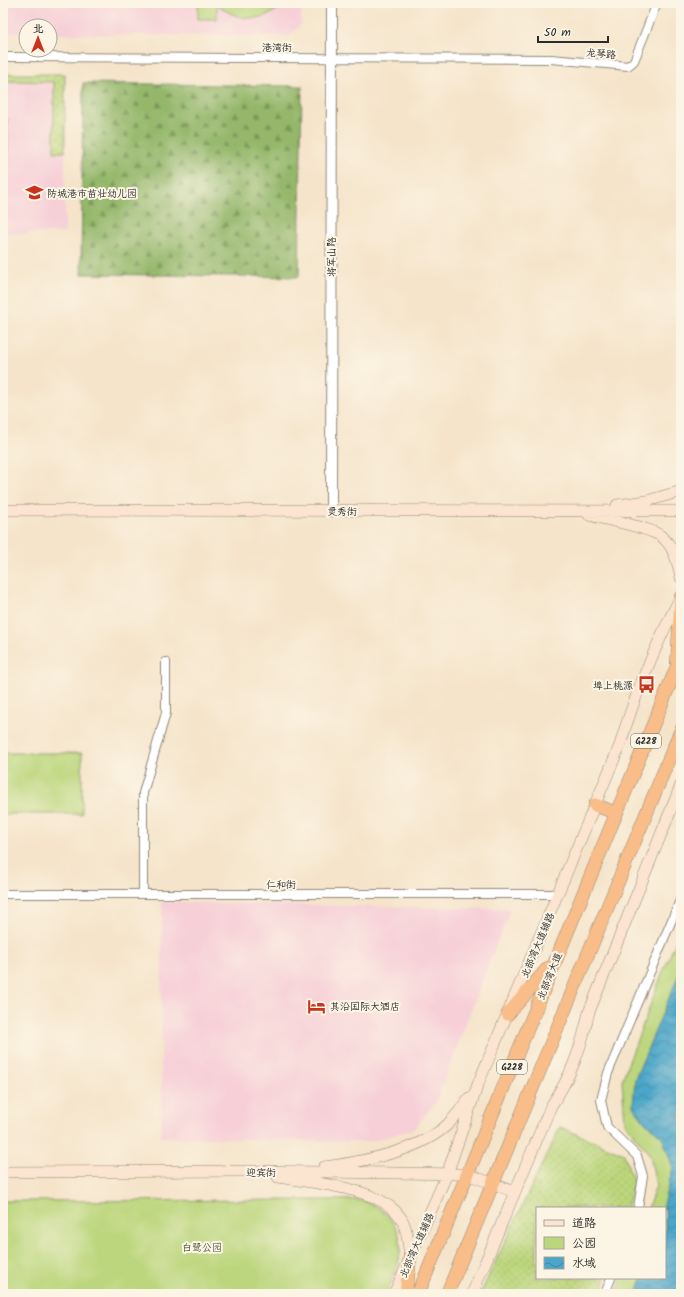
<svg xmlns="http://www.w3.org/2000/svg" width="684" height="1297" font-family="Kalam,'LXGW WenKai TC',sans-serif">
	<defs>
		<pattern id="grass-dots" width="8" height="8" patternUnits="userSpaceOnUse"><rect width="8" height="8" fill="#bbd67b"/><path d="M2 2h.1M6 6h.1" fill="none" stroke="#a1b86a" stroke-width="1.8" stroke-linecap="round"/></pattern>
		<pattern id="forest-firs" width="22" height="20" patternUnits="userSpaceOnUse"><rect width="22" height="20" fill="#94b76b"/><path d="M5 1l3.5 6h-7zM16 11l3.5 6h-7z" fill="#799558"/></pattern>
		<pattern id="water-waves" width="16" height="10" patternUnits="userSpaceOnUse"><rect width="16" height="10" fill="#4ba6c9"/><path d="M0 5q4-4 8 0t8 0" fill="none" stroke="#3f87a3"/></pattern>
	</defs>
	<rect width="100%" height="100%" fill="#fcf5e5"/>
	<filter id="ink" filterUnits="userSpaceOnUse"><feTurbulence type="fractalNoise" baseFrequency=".025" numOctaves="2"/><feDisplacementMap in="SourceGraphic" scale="8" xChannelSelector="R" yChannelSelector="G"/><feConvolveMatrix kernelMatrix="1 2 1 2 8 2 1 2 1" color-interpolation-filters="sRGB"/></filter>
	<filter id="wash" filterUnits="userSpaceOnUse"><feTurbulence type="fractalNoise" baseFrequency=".012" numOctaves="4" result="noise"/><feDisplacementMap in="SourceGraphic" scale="16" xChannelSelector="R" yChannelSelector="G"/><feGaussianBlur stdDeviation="0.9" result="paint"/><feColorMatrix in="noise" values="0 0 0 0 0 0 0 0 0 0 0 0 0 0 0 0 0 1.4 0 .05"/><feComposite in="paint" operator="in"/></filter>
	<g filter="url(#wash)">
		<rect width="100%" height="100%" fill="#f5e4ca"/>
		<path fill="#f6cfd7" d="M3,3H301V25L289,36L50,34V26H26V33H3Z
			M3,74H65V233H3Z
			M162,902L510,909L436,1102L414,1129L369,1142L161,1137Z"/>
		<path fill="url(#grass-dots)" stroke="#738053" d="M3,74H65V152H54V82L3,81Z
			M560,1127L624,1154L634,1183L627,1208H537V1278H606L602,1294H480Z"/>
		<path fill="url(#forest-firs)" stroke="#60714b" d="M83,83L302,86L299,277L81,274Z"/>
		<path fill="#bbd67b" stroke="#738053" d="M198,3H235L249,6L264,3H284C265,24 237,22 217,4V19H198Z
			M3,118H7L8,159H3Z
			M3,753H82V814H3Z
			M681,930V1294H616L622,1278H665V1208H648L656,1186L650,1155L625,1123L622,1080L662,974Z
			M333,1200C343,1200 355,1199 364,1201C381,1206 398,1222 400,1240C403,1258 393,1279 386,1294H3V1201Z"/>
		<path fill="url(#water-waves)" stroke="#3b687a" d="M681,969V1294H637L642,1278H665V1208H662L673,1168L662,1137L646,1123L633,1106L635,1079Z"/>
	</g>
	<g filter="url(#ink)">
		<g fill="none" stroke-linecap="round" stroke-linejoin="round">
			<defs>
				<path id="minor" d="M3,57L551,59L628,66L634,61L657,3
					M3,894H558
					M143,894V793L166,713V662
					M638,1208L643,1176L637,1156L607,1127L601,1100L608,1073L681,898
					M605,1294L611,1278"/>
				<path id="tertiary" d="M331,511L332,3"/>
				<path id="secondary" d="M617,505L647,501L681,491
					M3,510L681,511
					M589,515C607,520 646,526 661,536C674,546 678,563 681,578
					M324,1167C361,1162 417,1152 446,1126C455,1118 462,1108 469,1098
					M3,1172L248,1171L467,1174L515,1192
					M278,1177C312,1183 381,1187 401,1218C408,1229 408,1245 410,1257
					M394,1294L447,1174L478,1084L620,745C635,694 656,644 680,598
					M472,1294L551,1106C572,1075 581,1048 589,1012L681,785"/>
				<path id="trunk" d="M677,666L681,597
					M595,805L616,813
					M508,1014L548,968
					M406,1294L410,1257
					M418,1294L681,657
					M447,1294L681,730"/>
			</defs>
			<use href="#minor" stroke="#90887a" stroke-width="10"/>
			<use href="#tertiary" stroke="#90887a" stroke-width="12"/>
			<use href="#secondary" stroke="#90887a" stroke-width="12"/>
			<use href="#trunk" stroke="#90887a" stroke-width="14"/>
			<use href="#minor" stroke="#fff" stroke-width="8"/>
			<use href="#tertiary" stroke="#fff" stroke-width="10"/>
			<use href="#secondary" stroke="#fce5d0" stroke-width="11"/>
			<use href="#trunk" stroke="#f8bd89" stroke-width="13"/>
		</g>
	</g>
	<defs>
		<symbol id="school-bare" viewBox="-9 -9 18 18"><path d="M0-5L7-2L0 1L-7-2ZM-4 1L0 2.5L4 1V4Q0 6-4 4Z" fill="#c8321e" stroke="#fcf5e5" stroke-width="2.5" paint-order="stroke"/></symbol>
		<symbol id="bus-bare" viewBox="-9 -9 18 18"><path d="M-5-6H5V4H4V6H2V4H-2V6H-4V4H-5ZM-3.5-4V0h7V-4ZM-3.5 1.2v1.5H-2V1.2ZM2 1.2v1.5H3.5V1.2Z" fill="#c8321e" stroke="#fcf5e5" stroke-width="2.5" paint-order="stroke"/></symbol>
		<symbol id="hotel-bare" viewBox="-9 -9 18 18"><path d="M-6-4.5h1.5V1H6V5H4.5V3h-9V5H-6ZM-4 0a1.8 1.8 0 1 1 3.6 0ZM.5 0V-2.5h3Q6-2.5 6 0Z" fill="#c8321e" stroke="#fcf5e5" stroke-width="2.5" paint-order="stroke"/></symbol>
	</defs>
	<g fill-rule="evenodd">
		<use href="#school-bare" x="22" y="180" width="25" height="25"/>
		<use href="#bus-bare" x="634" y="672" width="25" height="25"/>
		<use href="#hotel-bare" x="304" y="994" width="25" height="25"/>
	</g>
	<g text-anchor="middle" stroke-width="4" stroke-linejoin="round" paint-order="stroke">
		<g fill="#fcf5e5" stroke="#6a6863" stroke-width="1">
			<rect x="631" y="734" width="30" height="14" rx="3"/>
			<rect x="497" y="1060" width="30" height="14" rx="3"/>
		</g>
		<g font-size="9" font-weight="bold" fill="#2b2b2b">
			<text x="646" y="744">G228</text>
			<text x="512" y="1070">G228</text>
		</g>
		<g font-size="10" fill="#2b2b2b" stroke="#fcf5e5">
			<text x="277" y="51">港湾街</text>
			<text transform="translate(601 53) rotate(5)" y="4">龙琴路</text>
			<text transform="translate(331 257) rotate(-90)" y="4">将军山路</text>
			<text x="342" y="515">灵秀街</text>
			<text x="281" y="888">仁和街</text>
			<text transform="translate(537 945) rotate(-67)" y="4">北部湾大道辅路</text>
			<text transform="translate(549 976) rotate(-68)" y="4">北部湾大道</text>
			<text x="261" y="1176">迎宾街</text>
			<text transform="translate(416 1245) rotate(-66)" y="4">北部湾大道辅路</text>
		</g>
		<g font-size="10" fill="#2b2b2b" stroke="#fcf5e5" text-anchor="start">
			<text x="47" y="197">防城港市苗壮幼儿园</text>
			<text x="633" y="689" text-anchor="end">埠上桃源</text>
			<text x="330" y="1010">其沿国际大酒店</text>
		</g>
		<g font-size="10" fill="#4f563f" stroke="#fcf5e5">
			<text x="202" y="1251">白鹭公园</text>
		</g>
	</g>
	<rect width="684" height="1297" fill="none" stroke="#fcf5e5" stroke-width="16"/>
	<rect x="536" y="1207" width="130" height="72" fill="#fcf5e5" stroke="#a8a49b"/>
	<rect x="544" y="1220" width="20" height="6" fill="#fce5d0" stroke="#a8a49b"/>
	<text x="572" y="1227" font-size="12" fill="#2b2b2b">道路</text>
	<rect x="544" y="1237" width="20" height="12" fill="#bbd67b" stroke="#a8a49b"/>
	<text x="572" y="1247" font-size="12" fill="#2b2b2b">公园</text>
	<rect x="544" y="1257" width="20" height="12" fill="url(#water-waves)" stroke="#a8a49b"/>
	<text x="572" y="1267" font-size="12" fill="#2b2b2b">水域</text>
	<g transform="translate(38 38)"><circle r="19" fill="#fcf5e5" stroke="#a8a49b"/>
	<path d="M0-3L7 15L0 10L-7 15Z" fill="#c8321e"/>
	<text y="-6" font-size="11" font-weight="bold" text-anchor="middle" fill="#2b2b2b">北</text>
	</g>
	<path d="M538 36v6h70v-6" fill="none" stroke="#2b2b2b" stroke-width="2"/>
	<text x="544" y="36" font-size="12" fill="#2b2b2b" stroke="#fcf5e5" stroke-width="3" paint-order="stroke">50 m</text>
</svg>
